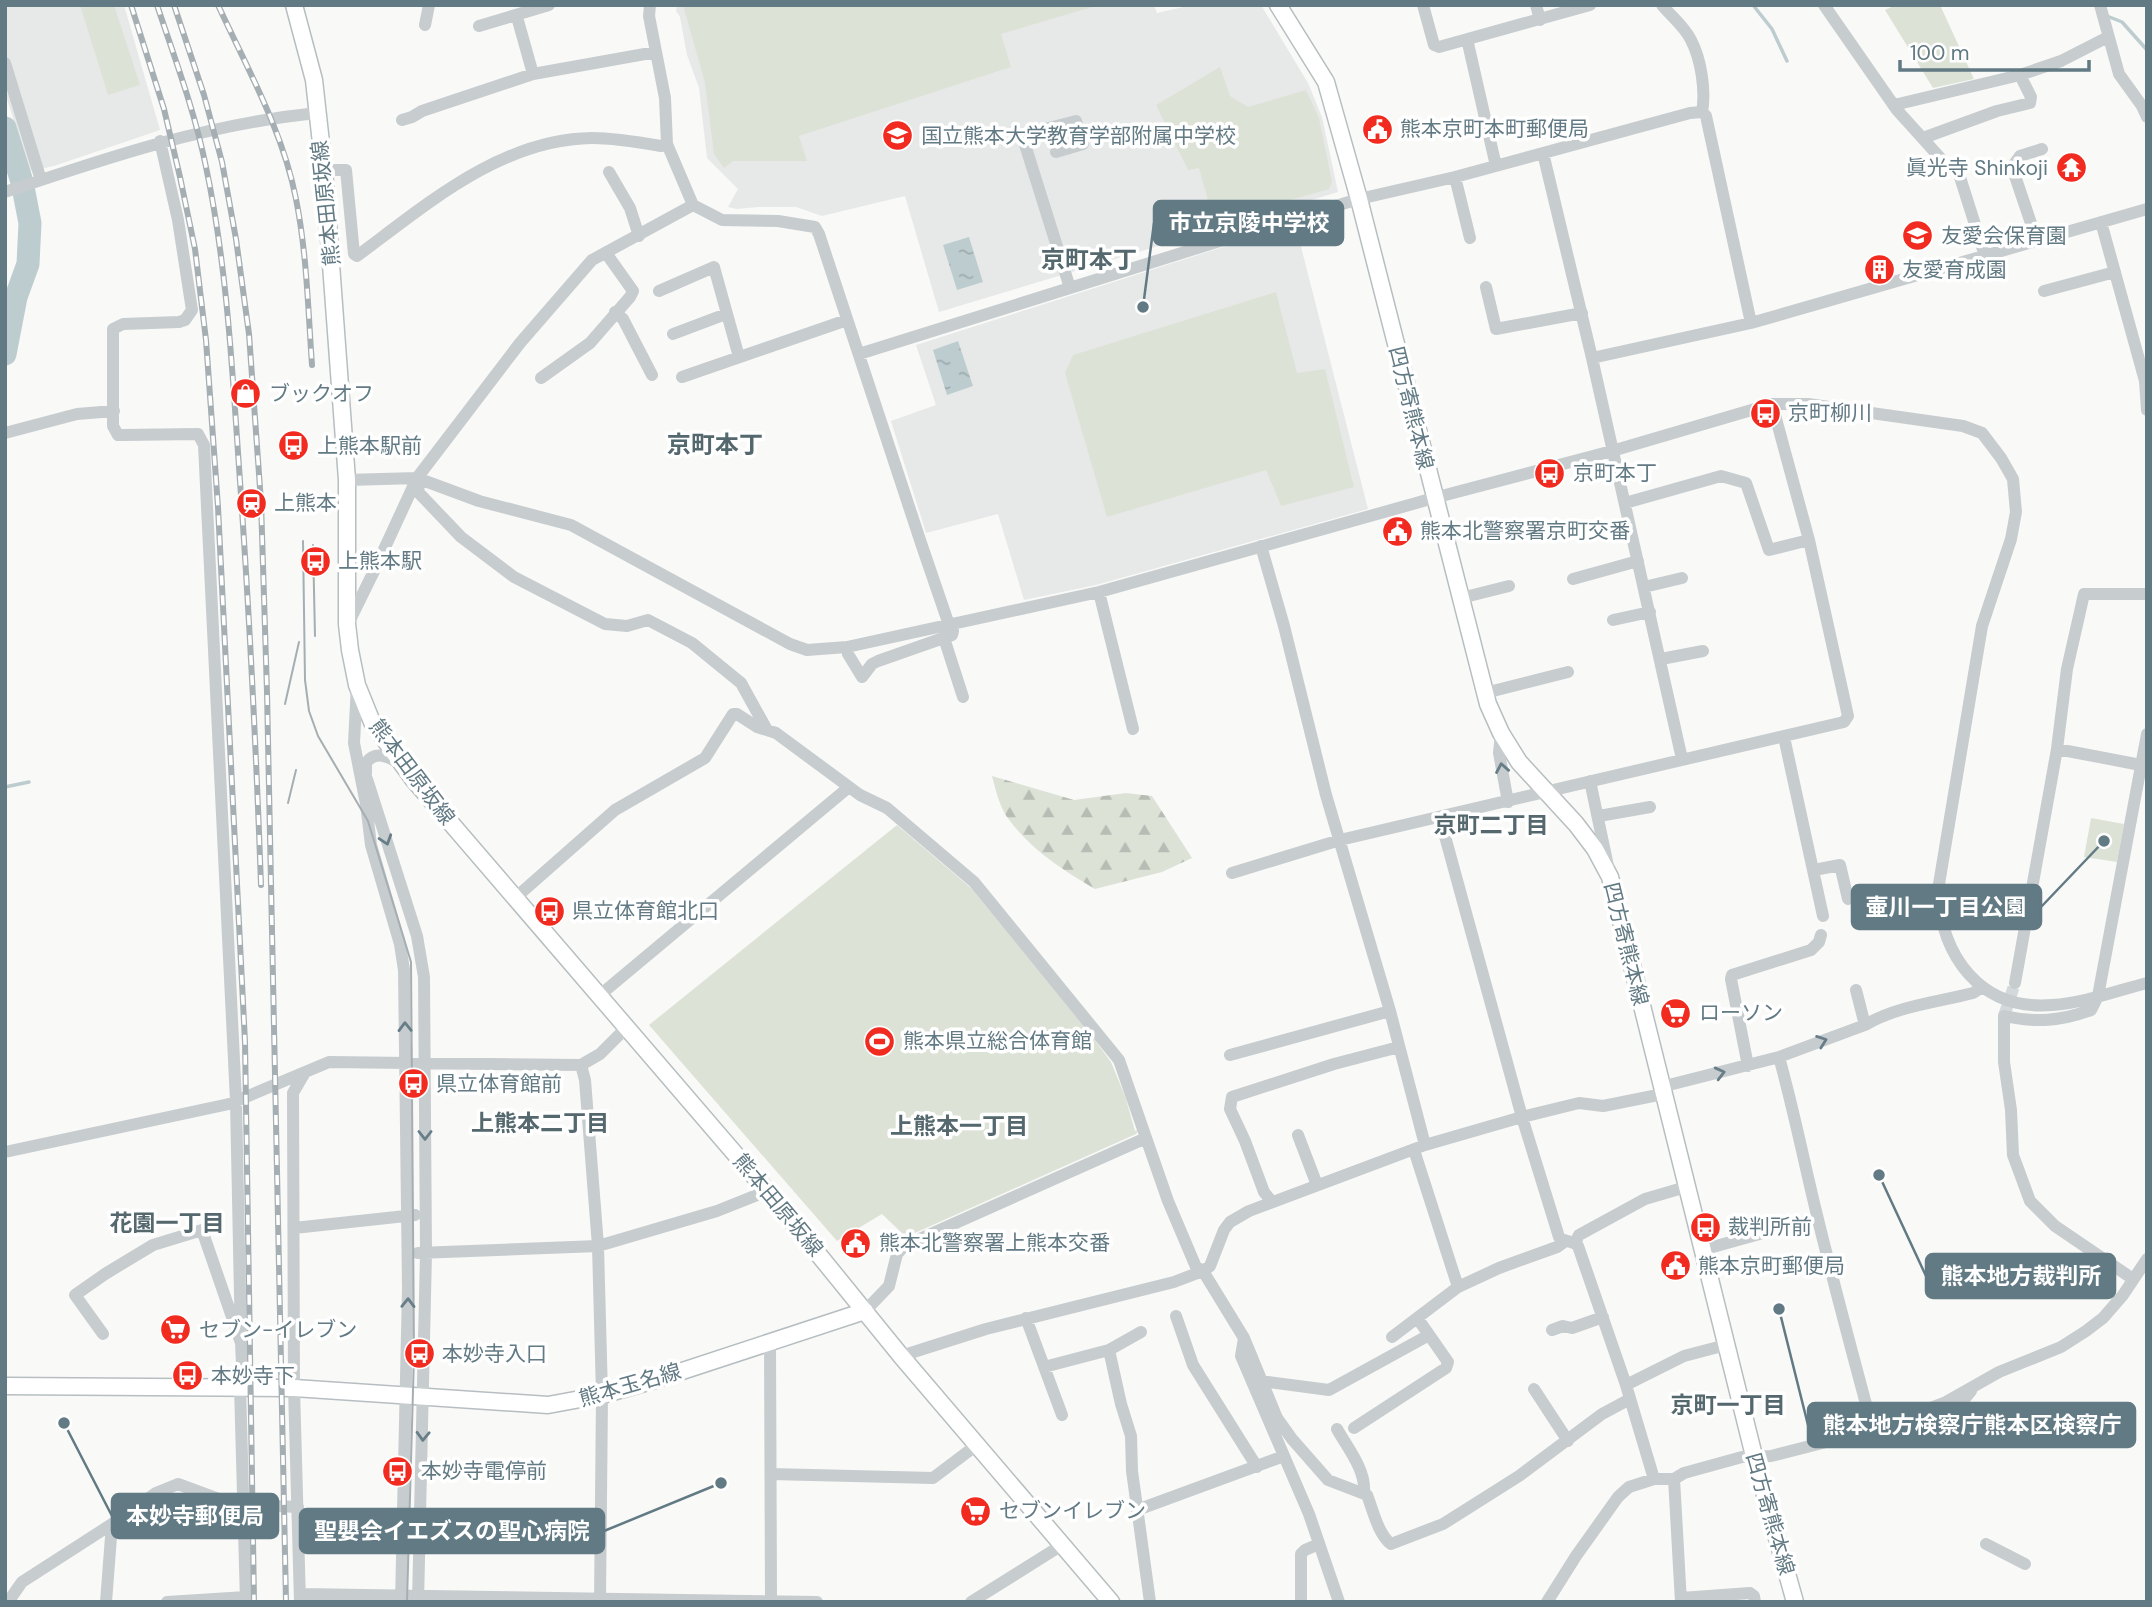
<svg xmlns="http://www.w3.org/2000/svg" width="2152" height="1607" font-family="'DM Sans','Noto Sans JP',sans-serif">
	<defs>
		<pattern id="forest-firs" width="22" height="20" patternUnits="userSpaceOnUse" patternTransform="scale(1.75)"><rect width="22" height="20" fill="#dde2d7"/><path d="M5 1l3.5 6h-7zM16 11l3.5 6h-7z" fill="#b7bcb4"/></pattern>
		<pattern id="water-ripples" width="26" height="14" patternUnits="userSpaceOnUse" patternTransform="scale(1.75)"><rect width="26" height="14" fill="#bdcdcf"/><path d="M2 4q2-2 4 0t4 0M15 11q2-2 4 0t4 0" fill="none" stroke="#9dabae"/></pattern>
	</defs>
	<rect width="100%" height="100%" fill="#f9f9f7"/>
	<path fill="#e7e9e8" d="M5,5H124L160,130L54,166L30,171L5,93Z
		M677,5H1154L1157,13L1192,5H1261L1308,83L1322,117L1338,192L939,312L905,196L822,216L796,207H758L737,209L728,207L738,189L707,158L699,88L687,55L680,17L676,11Z
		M1296,227L1368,509L1096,585L1024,600L998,514L926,533L891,421L936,405L916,345L1242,241Z"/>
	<path fill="url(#forest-firs)" d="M992,776L1074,800L1126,793L1152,796L1192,858L1162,872L1095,889C1063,870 1033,851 1010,821C1000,809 996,791 992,776Z"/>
	<path fill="#dde2d7" d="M80,5H114L140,85L108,95Z
		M683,5H1099L1001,34L1011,67L799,136L807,161H733L724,168L714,154L705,83Z
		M1896,5H1940L1974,79L1933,88L1885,10Z
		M1220,67L1230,96L1248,107L1306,90L1319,118L1332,182L1329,189L1214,222L1199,168L1188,170L1156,105Z
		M1276,292L1297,373L1325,369L1354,487L1281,506L1266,470L1107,517L1065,373L1073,355Z
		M2091,818L2124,824L2117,862L2084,857Z
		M897,825L971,888L1086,1028L1111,1062L1125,1096L1135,1131L1139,1129L1136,1134L906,1237L882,1214L837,1241L649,1025Z"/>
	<path fill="url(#water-ripples)" d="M969,237L983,282L957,290L943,245Z
		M958,341L973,386L947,395L933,350Z"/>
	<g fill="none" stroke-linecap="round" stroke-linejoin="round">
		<path stroke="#bdcdcf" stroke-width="3.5" d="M1753,5L1772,29L1787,61
			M2107,16L2122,22L2147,50
			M5,787L29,782"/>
		<path stroke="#bdcdcf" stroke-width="23" d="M5,128L22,182L30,223L28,264L16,297L5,354"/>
		<path stroke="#d3d9da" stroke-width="12" stroke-dasharray="12 6" stroke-linecap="butt" d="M2004,1016L2015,983"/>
		<defs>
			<path id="major" d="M294,5L314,80L324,170L347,480V624L350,650L357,685L372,722L413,779L767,1191L901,1356L1111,1602
				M1278,5L1326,82L1359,199L1488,704L1501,733L1519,762L1576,824L1595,849L1610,877L1754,1456L1795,1602
				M5,1386L294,1388L548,1405L602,1395L658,1379L865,1311"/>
		</defs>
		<use href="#major" stroke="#b7bec1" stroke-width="19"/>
		<path stroke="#c7cccf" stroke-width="12" d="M650,5L649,16L665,98L667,144L693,205L722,220L778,221L815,227L819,234L921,543L947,619L953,631L952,635L878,661L872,664L862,677L848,654L847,647
			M1423,5L1434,45L1439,47L1590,5
			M1536,5L1540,20
			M1662,5C1671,16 1685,27 1691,40C1701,59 1706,91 1702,112L1706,116L1751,323
			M1824,5L1897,110L1943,161L1959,174L1985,256
			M2100,5L2119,74L2142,106L2147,117
			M517,17L533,74
			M425,25L429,5
			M479,26L549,5
			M1467,39L1496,166
			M5,63L41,180
			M1894,105L2020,75L2061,61L2108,37
			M402,120L412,117L422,111L533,74L656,52
			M1923,138L1997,111L2030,103L2031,97L2020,75
			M160,141L178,220L192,310L185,320L179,322L123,324L113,329V426L118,435H123L198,434L204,445L236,1101L241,1343
			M1056,152L1083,144L1076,121L1022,135L1070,288
			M1543,153L1592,358L1682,759
			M324,170H346L354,254L357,256C426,205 501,139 592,138C615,138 638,142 661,146L667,144
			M609,172L630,208L639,236
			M1455,177L1470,238
			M5,192C109,157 207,124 317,113
			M2101,222L2145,381L2147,410
			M2037,241L2012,167L2020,156L2042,149
			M1486,287L1496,329L1582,313
			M659,291L714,267L739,357
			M2044,291L2115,272
			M615,312L623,319L652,375
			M673,334L726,314
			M859,354L1271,225L1359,199L1455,177L1690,113L1702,112
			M1592,358L1751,323L2147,209
			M682,377L847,320
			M541,378L590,343L630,297L633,291L606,253
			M5,433L77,414L114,411
			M417,479L419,493L461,537L514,577L605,624L627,626L648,620L692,643L741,683L767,730
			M347,480L417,478L479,501L571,525L790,644L807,650L847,647L1099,592L1434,498L1612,451L1772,404H1808L1963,426L1982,433L2001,458L2013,479L2016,512L2011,539L1982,626L1938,890C1941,956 1980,1011 2052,1005C2084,1003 2116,991 2147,983
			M1625,503L1721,476L1746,483L1769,550L1809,540
			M1261,546L1284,626L1326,795L1390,1011L1425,1145
			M1573,579L1638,561
			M1644,587L1682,578
			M1099,592L1133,729
			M1461,598L1509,586
			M1613,620L1650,612
			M348,624L375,569L417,478L520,343L592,260L693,205
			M944,638L963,697
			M1661,659L1703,651
			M357,685L354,743L366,804L371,845L400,944L404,970L408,1288L401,1602
			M1485,693L1568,672
			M1501,733L1499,753L1508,802
			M1784,737L1823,916
			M2057,749L2146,766
			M366,774V763C376,749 390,758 401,764
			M367,779L417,936L424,977L426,1253L418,1602
			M1590,781L1608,866
			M1599,816L1650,807
			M1440,818L1522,1117L1559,1237C1565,1243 1573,1240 1578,1246L1626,1385L1654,1479
			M1814,870L1840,865L1848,899
			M1232,873L1340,840L1844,722L1848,716L1809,540L1772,404
			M514,899L615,810L705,758L733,714H737L757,727L776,733L860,795L887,808L974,882L1119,1060L1168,1201L1196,1267L1203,1271L1244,1338L1241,1356L1309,1514L1339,1602
			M2015,983L2057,749L2067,669L2084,594H2147
			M1856,990L1865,1025
			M600,995L849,787
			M1230,1055L1390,1011
			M1779,1057C1793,1107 1803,1157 1815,1207C1833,1282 1853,1356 1873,1430
			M1748,1066L1731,979L1732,975L1811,950L1819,942L1821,935
			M1661,1087L1779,1057L1865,1025C1897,1006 1938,1002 1973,993L1981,988
			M1298,1135L1317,1185
			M1414,1150L1458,1287
			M5,1152L229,1104L329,1062L581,1065
			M1272,1202L1264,1192L1245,1141L1230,1109L1232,1097L1334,1064L1399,1047
			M294,1228L415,1215
			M1575,1243L1579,1235L1645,1199L1686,1187
			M1702,1250L1817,1218
			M418,1253L598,1246L717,1211L767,1191
			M2133,1279L2055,1226L2030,1201L2013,1155L2011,1110L2004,1062V1016C2036,1023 2061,1021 2091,1010L2098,996L2147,734
			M865,1311L889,1286L897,1254L904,1246L1146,1138
			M1176,1316L1193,1365L1257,1467
			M1026,1318L1062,1415
			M1552,1330L1563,1326L1572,1328L1603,1317
			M103,1334L75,1295L105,1274L153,1245L202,1230L241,1343L243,1386
			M1392,1337L1458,1287L1499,1268L1557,1247L1564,1242
			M1244,1338L1277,1418L1292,1439L1328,1480L1367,1495C1373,1510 1378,1534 1391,1544L1443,1524L1519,1476L1602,1414L1630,1399
			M770,1342L771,1602
			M1109,1350L1121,1404L1131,1436L1132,1471L1150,1602
			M901,1356L986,1329L1174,1282L1203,1271L1210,1266L1224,1230L1230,1222L1249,1211L1425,1145L1522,1117L1579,1103L1603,1106L1663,1094
			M1044,1367L1109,1350L1141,1332
			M1261,1381L1329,1390L1429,1335
			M1626,1385L1684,1356L1726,1345
			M240,1386L246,1602
			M1534,1389L1568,1441
			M1971,1391L1957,1408L1955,1415L1977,1441
			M1354,1428L1446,1368L1448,1362L1418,1319
			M1337,1429C1347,1447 1366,1470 1364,1492
			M771,1474L933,1478L978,1444
			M1674,1479L1681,1602
			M1137,1510L1284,1456
			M1986,1544L2025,1564
			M300,1594L817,1602
			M1681,1598L1750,1593L1754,1596L1755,1602
			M8,1602L22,1582L112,1524L156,1493L178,1484L232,1504L298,1507
			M106,1602L112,1524
			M167,1602L246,1597
			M300,1602L294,1388L293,1093L304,1074
			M600,1602L602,1395L598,1246L585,1080L581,1065L600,1054L626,1028
			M971,1602L1062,1545
			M1301,1602V1554L1305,1550L1319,1544
			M1547,1602L1576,1556L1618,1497L1629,1487L1654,1479H1674L1684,1473L1742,1457L1771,1456L1873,1430L1946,1402L1999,1372L2061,1347L2086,1331L2103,1318L2123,1295L2147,1259"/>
		<use href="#major" stroke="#fff" stroke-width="16"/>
		<path stroke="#a5aeb2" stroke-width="2" d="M303,541L305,680L309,711L318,736L368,821L411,962L414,1355L407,1602
			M313,545L315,636
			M285,704L299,642
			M288,803L296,770"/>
		<defs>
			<path id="rail" d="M131,5L164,109L180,177L195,249L206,340L218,507L245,1042L254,1602
				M157,5C175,59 195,112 206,167C227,266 232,367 239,467C249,606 256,745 261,885
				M174,5L204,95L222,162L236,239L249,334L261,502L267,692L286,1602
				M218,5C247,68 283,131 296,199C307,254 308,310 312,365"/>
		</defs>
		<use href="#rail" stroke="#a5aeb2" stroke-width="6"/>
		<use href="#rail" stroke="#fff" stroke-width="3.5" stroke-dasharray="10" stroke-linecap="butt"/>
	</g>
	<defs><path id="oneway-chevron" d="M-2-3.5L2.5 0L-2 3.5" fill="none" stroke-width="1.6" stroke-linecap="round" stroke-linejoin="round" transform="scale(1.75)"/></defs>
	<g stroke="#677e88">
		<use href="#oneway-chevron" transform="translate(1502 768) rotate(-100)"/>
		<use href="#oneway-chevron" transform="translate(386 840) rotate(72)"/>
		<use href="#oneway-chevron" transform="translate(405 1027) rotate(-91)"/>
		<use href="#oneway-chevron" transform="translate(1822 1041) rotate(-20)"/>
		<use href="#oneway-chevron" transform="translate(1720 1073) rotate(-14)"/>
		<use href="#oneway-chevron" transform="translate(425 1135) rotate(90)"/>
		<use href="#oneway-chevron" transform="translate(408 1303) rotate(-89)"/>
		<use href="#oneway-chevron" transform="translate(423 1436) rotate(92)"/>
	</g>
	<defs>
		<symbol id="civic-disc" viewBox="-11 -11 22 22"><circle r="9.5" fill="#f12b1f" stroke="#fff"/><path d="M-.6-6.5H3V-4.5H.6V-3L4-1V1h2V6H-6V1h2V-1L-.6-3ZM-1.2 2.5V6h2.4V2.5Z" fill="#fff"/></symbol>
		<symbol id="school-disc" viewBox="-11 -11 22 22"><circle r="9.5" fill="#f12b1f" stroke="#fff"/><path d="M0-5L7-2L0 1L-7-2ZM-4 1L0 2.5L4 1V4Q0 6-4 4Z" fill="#fff"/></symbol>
		<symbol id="temple-disc" viewBox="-11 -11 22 22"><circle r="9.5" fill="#f12b1f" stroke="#fff"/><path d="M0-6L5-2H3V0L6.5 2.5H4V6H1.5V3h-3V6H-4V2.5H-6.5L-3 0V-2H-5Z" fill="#fff"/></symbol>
		<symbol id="building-disc" viewBox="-11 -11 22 22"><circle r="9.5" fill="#f12b1f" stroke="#fff"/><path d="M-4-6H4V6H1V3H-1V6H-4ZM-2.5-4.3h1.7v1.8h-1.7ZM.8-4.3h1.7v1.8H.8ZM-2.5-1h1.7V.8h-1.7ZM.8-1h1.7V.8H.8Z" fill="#fff"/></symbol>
		<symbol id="shop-disc" viewBox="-11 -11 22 22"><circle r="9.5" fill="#f12b1f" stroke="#fff"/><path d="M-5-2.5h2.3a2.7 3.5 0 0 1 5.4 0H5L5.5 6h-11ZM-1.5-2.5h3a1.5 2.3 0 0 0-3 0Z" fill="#fff"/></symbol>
		<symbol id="bus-disc" viewBox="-11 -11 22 22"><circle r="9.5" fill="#f12b1f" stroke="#fff"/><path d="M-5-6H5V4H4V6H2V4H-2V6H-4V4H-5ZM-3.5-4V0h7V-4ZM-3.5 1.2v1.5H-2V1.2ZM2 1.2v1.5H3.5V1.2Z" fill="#fff"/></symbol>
		<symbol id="station-disc" viewBox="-11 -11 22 22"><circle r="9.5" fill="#f12b1f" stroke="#fff"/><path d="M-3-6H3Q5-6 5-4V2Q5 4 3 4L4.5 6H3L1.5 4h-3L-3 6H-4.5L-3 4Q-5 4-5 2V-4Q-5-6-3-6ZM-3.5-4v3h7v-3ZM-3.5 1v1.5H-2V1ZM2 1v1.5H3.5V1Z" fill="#fff"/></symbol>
		<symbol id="supermarket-disc" viewBox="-11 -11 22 22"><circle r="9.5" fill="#f12b1f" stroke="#fff"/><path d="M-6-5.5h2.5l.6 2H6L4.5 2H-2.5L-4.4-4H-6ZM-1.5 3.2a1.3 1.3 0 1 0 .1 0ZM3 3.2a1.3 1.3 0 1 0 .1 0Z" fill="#fff"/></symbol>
		<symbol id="stadium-disc" viewBox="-11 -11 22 22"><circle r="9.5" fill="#f12b1f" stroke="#fff"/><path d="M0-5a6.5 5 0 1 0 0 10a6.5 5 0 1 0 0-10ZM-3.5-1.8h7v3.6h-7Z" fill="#fff"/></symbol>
	</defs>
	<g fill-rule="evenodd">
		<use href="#civic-disc" x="1360" y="112" width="35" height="35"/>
		<use href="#school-disc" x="880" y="118" width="35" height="35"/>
		<use href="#temple-disc" x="2054" y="150" width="35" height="35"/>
		<use href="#school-disc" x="1900" y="218" width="35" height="35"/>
		<use href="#building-disc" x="1862" y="252" width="35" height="35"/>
		<use href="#shop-disc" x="228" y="376" width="35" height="35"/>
		<use href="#bus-disc" x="1748" y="396" width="35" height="35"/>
		<use href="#bus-disc" x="276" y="428" width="35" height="35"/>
		<use href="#bus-disc" x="1532" y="456" width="35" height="35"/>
		<use href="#station-disc" x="234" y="486" width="35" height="35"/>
		<use href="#civic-disc" x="1380" y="514" width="35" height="35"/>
		<use href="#bus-disc" x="298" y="544" width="35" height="35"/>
		<use href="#bus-disc" x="532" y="894" width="35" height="35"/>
		<use href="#supermarket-disc" x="1658" y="996" width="35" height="35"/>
		<use href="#stadium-disc" x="862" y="1024" width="35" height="35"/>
		<use href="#bus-disc" x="396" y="1066" width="35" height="35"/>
		<use href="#bus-disc" x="1688" y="1210" width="35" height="35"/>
		<use href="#civic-disc" x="838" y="1226" width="35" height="35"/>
		<use href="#civic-disc" x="1658" y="1248" width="35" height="35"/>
		<use href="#supermarket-disc" x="158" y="1312" width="35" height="35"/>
		<use href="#bus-disc" x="402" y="1336" width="35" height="35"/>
		<use href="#bus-disc" x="170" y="1358" width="35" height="35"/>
		<use href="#bus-disc" x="380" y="1454" width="35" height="35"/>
		<use href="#supermarket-disc" x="958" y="1494" width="35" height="35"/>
	</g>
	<g text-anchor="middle" stroke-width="7" stroke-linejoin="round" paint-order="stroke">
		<g font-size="21" fill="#627a84" stroke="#fff" text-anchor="start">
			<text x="1400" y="136">熊本京町本町郵便局</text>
			<text x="921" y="143">国立熊本大学教育学部附属中学校</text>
			<text x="2048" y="175" text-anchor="end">眞光寺 Shinkoji</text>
			<text x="1941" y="243">友愛会保育園</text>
			<text x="1902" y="277">友愛育成園</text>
			<text x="269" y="401">ブックオフ</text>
			<text x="1788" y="420">京町柳川</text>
			<text x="317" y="453">上熊本駅前</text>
			<text x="1573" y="480">京町本丁</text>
			<text x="274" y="510">上熊本</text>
			<text x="1420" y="538">熊本北警察署京町交番</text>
			<text x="338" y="568">上熊本駅</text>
			<text x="572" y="918">県立体育館北口</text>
			<text x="1699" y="1020">ローソン</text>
			<text x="903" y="1048">熊本県立総合体育館</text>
			<text x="436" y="1091">県立体育館前</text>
			<text x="1728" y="1234">裁判所前</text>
			<text x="879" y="1250">熊本北警察署上熊本交番</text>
			<text x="1698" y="1273">熊本京町郵便局</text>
			<text x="199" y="1337">セブン-イレブン</text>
			<text x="442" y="1361">本妙寺入口</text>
			<text x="211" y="1383">本妙寺下</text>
			<text x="421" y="1478">本妙寺電停前</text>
			<text x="999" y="1518">セブンイレブン</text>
		</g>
		<g font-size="21" fill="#627a84" stroke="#fff">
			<text transform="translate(326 203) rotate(-96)" y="7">熊本田原坂線</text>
			<text transform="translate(1411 408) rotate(76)" y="7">四方寄熊本線</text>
			<text transform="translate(412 772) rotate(53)" y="7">熊本田原坂線</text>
			<text transform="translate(1626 944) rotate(76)" y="7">四方寄熊本線</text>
			<text transform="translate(778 1205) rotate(50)" y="7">熊本田原坂線</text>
			<text transform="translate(630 1385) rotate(-16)" y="7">熊本玉名線</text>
			<text transform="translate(1770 1514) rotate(74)" y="7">四方寄熊本線</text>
		</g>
		<g font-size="23" font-weight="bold" fill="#54686e" stroke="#fff">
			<text x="1491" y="833">京町二丁目</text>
			<text x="540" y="1131">上熊本二丁目</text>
			<text x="959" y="1134">上熊本一丁目</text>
			<text x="167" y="1231">花園一丁目</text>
			<text x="1728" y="1413">京町一丁目</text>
		</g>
		<g font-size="24" font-weight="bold" fill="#54686e" stroke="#fff">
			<text x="1089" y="268">京町本丁</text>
			<text x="715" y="453">京町本丁</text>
		</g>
	</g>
	<path fill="none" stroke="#627a84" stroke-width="2.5" d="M1143 307L1154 223M2104 841L2041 907M1879 1175L1926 1276M1779 1309L1808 1425M64 1423L112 1516M721 1483L604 1531"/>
	<g fill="#627a84" stroke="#fff" stroke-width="2.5">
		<circle cx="1143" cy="307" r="7"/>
		<circle cx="2104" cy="841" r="7"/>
		<circle cx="1879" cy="1175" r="7"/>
		<circle cx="1779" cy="1309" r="7"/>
		<circle cx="64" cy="1423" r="7"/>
		<circle cx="721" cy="1483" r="7"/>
	</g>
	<g fill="#627a84" stroke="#627a84" stroke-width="2.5">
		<rect x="1154" y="201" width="189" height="44" rx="7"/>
		<rect x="1852" y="885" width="189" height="44" rx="7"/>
		<rect x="1926" y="1254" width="189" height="44" rx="7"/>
		<rect x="1808" y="1403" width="327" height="44" rx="7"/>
		<rect x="112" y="1494" width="166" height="44" rx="7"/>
		<rect x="300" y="1509" width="304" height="44" rx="7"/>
	</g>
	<g font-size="23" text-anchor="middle" font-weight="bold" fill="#fff">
		<text x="1249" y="231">市立京陵中学校</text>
		<text x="1946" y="915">壷川一丁目公園</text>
		<text x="2021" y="1284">熊本地方裁判所</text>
		<text x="1972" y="1433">熊本地方検察庁熊本区検察庁</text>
		<text x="195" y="1524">本妙寺郵便局</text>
		<text x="452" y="1539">聖嬰会イエズスの聖心病院</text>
	</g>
	<rect width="2152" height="1607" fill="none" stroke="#627a84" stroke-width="14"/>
	<path d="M1900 60v10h189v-10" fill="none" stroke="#627a84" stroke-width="3.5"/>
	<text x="1910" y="60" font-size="21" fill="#627a84" stroke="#ffffff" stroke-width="5" paint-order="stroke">100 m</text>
</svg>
